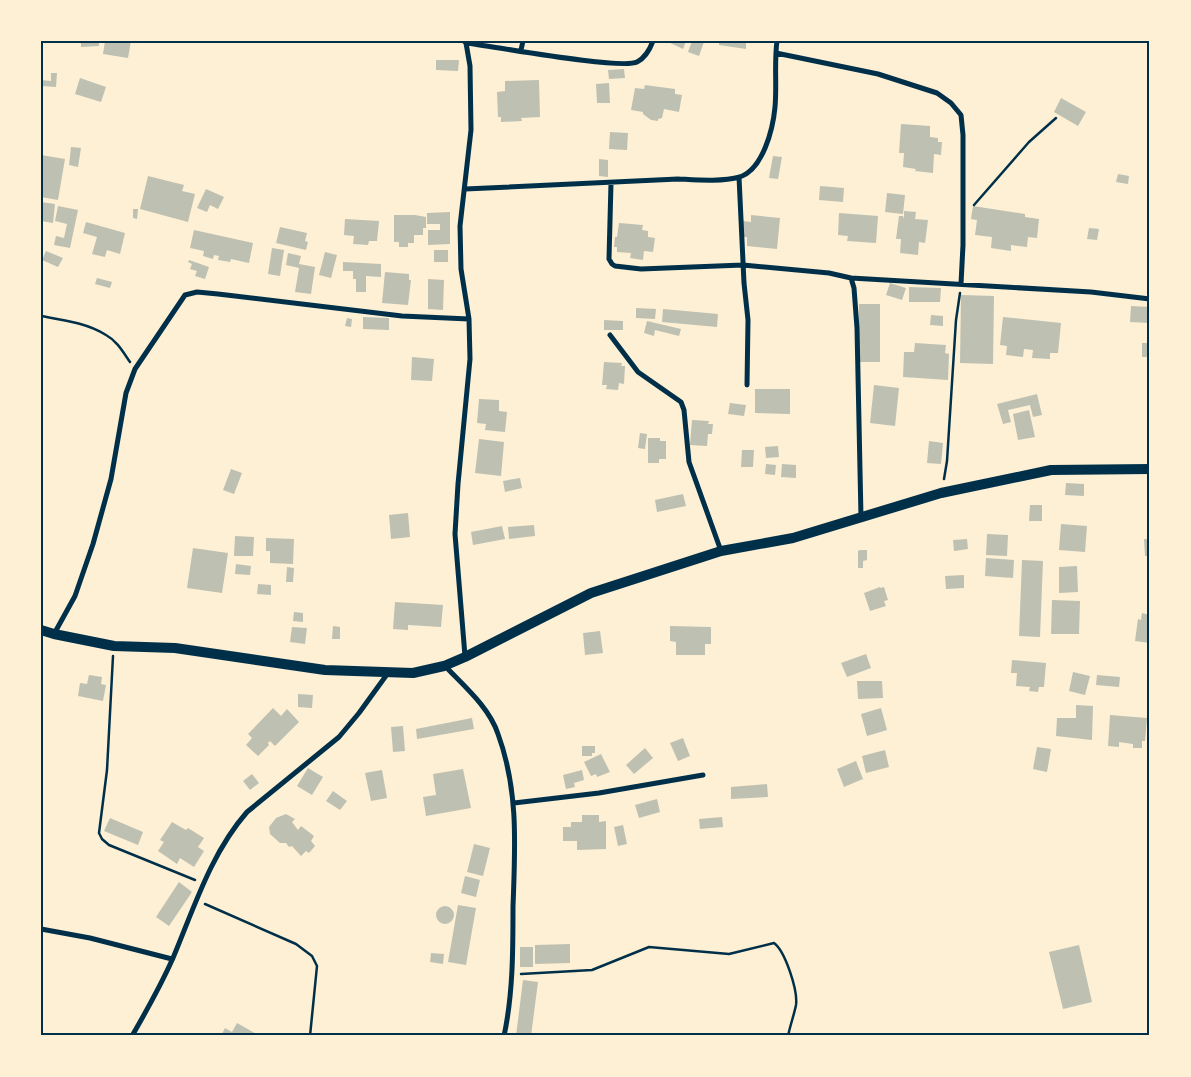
<svg xmlns="http://www.w3.org/2000/svg" width="1191" height="1077" font-family="'Work Sans',sans-serif">
	<rect width="100%" height="100%" fill="#fdf0d5"/>
	<path fill="#bec0b2" d="M81,41H99V46L81,47Z
		M105,41H131L128,58L103,54Z
		M666,41H686L683,49Z
		M692,41L704,42L699,56L688,52Z
		M719,41H746V49L719,45Z
		M436,60H459L458,71L436,70Z
		M624,69L625,78L609,79L608,70Z
		M51,73H57L56,87L41,86V80L51,81Z
		M80,78L106,87L101,102L75,94Z
		M539,80L540,117L521,118L522,121L501,122V117H498L497,92L505,91V81Z
		M609,83L610,103H597L596,84Z
		M645,85L675,89V94L682,95L679,112L664,109L662,118L658,119V121L651,120L643,114V112L631,110L635,88L644,89Z
		M1061,98L1086,112L1078,126L1054,112Z
		M901,124L930,126V137L938,138V142H942L941,155L934,154L933,173L915,171L916,169L903,167L904,153H899Z
		M610,132L628,133L627,150L609,149Z
		M71,147L81,148L78,167L69,165Z
		M41,155L65,159L58,200L41,197Z
		M773,156L782,157L778,179L769,178Z
		M599,159L608,160V177L599,176Z
		M1118,174L1129,176L1128,184L1116,182Z
		M148,176L184,185L182,191L195,194L188,222L140,209Z
		M820,186L844,188L843,202L819,200Z
		M206,189L224,197L218,209L210,205L207,212L197,208Z
		M887,193L905,195L903,214L885,212Z
		M41,202L55,204L53,223L41,221Z
		M58,206L78,210L70,248L54,245L56,236L64,238L67,224L55,221Z
		M973,206L1025,214V217L1039,219L1037,238L1028,237L1027,247L1011,245V251L991,248L992,237L975,235L977,220L971,219Z
		M133,209H138L137,219L133,218Z
		M904,211L916,212L915,219L928,220L925,243L919,242L918,255L900,253L901,239H896L899,216H903L904,219Z
		M450,212V244L428,245V230H440V224H427V213Z
		M839,213L878,216L876,243L847,241L848,236L838,235Z
		M394,215H415L426,217V228H423V235H414V243H408V247H399V242H394Z
		M751,215L780,218L777,249L747,246V237H742L743,221L751,222Z
		M345,219L379,221L377,241H369L368,245L353,244L354,236L344,235Z
		M86,222L125,233L120,254L107,250L105,257L92,254L97,237L83,233Z
		M619,223L643,225L642,230L648,231V237L655,238L653,252L644,251L643,260L630,258L631,253L617,252V247H614L615,237H617Z
		M280,227L307,233L305,241L308,242L306,250L276,243Z
		M1089,228L1099,229L1097,240L1087,239Z
		M194,230L253,243L249,263L231,259L230,262L218,260L219,256L214,255L213,259L203,256L204,251L190,248Z
		M272,248L284,250L280,276L268,274Z
		M434,250H448V262H434Z
		M46,251L63,258L58,267L42,260Z
		M325,252L337,255L331,278L319,275Z
		M288,253L301,256L299,264L315,267L311,294L295,292L299,268L286,265Z
		M189,260L209,267L205,279L195,276L197,271L190,269L192,264L188,262Z
		M343,262L381,264V277L366,276V292H356V279H353V271H343Z
		M385,272L409,274V280H411L408,305L382,303Z
		M97,278L112,282L110,288L95,284Z
		M428,279L444,280L443,310L428,309Z
		M890,283L906,288L902,300L886,295Z
		M909,287L941,288L940,302H909Z
		M961,295L994,296L993,364L960,363Z
		M859,304H880V362H859Z
		M1131,306L1150,307V323L1130,322Z
		M636,308L656,309L655,319L636,318Z
		M663,309L718,314L717,327L662,322Z
		M931,315L943,316V326L930,325Z
		M363,317L389,318V330L363,329Z
		M1003,317L1061,323L1058,353H1050V359L1032,358L1033,350L1024,349L1023,357L1006,355L1007,346L1000,345Z
		M347,318L352,319L351,327L345,326Z
		M604,320L623,321V330H604Z
		M647,321L681,329L679,336L655,330L654,336L644,333Z
		M915,343L946,345L945,353L949,354L948,380L903,377L904,352H914Z
		M1142,343H1150V357H1142Z
		M412,357L434,359L432,381L411,380Z
		M604,362L622,363L621,366H625L624,384L619,383L618,390L606,389L607,385H602Z
		M874,385L899,388L895,426L870,423Z
		M755,389H790V414L755,413Z
		M1037,394L1042,415L1033,417L1030,405L1008,410L1011,422L1003,424L997,404Z
		M479,399L499,400V411L507,412L505,432L485,430L486,424L477,423Z
		M730,403L746,405L744,416L728,414Z
		M1029,410L1035,437L1018,440L1013,414Z
		M692,420L709,421L708,424H713L712,434H708L707,446L690,445Z
		M640,433L647,434L645,449L638,448Z
		M648,438H660V441H666V459H659V463H648Z
		M479,439L504,442L501,476L475,473Z
		M929,441L943,443L941,464L927,463Z
		M778,446L779,457L766,458L765,447Z
		M742,450H754L753,467H741Z
		M766,464L776,465L775,475L765,474Z
		M782,464L796,465V478L781,477Z
		M231,469L242,473L234,494L223,490Z
		M520,478L522,488L505,492L503,481Z
		M1066,483L1084,484V496L1065,495Z
		M683,494L686,506L657,512L655,500Z
		M1030,505H1042V521H1029Z
		M408,513L410,537L391,539L389,515Z
		M1061,524L1087,526L1085,552L1059,550Z
		M534,525L535,536L509,539L508,527Z
		M502,526L505,539L473,545L471,532Z
		M987,534L1008,535L1007,556L986,555Z
		M235,536L254,537L253,556H234Z
		M266,538L294,539L293,564L270,563V551H266Z
		M967,539L968,549L954,551L953,540Z
		M1144,539H1150V556H1145Z
		M193,548L228,553L222,593L187,588Z
		M860,550H867V560L863,561V568H858V551Z
		M986,558L1014,560L1013,578L985,576Z
		M1022,560L1043,561L1040,637L1019,636Z
		M236,564L251,566L250,575L235,574Z
		M1077,566L1078,592L1059,593V567Z
		M287,567L294,568L293,582H286Z
		M964,575V588L946,589L945,576Z
		M258,584L271,585V595L257,594Z
		M880,587V588L884,587L888,600L884,601L886,606L870,611L864,593Z
		M1052,600L1080,601L1079,634H1051Z
		M395,602L443,605L441,627L408,625V630L393,629Z
		M294,612L303,613V622L293,621Z
		M1142,613L1150,615V643L1135,641L1138,619L1141,620Z
		M333,626L340,627V639H332Z
		M670,626L711,627V644H705V655H676V642L670,641Z
		M292,627L307,628L305,644L290,642Z
		M600,631L603,653L585,655L583,633Z
		M866,654L871,668L847,677L841,663Z
		M1012,660L1046,663L1044,687H1039L1038,692L1029,691L1030,687L1016,686L1017,673H1011Z
		M1073,672L1090,676L1085,695L1069,691Z
		M89,675L102,677L101,684L106,685L103,701L78,696L80,683L87,684Z
		M1097,675L1120,677L1119,687L1096,685Z
		M857,681H882L883,698L858,699Z
		M298,694L313,695L312,708L298,707Z
		M1076,705L1093,706L1092,740L1056,736L1057,718H1076Z
		M273,708L281,716L287,709L299,722L275,746L270,741L268,743L269,745L258,756L246,745L252,738L248,734Z
		M881,708L887,730L867,736L861,714Z
		M1110,715L1147,718L1145,741H1142V748H1133V744L1119,742V747L1108,746Z
		M472,718L474,729L417,739L416,729Z
		M403,726L405,751L393,752L391,727Z
		M683,738L690,756L678,761L670,743Z
		M582,746H595V753H592V756H582Z
		M1037,747L1051,749L1047,772L1033,769Z
		M645,748L653,758L634,774L626,765Z
		M885,750L889,767L866,773L862,756Z
		M601,754L610,772L597,777L596,774L591,776L584,762Z
		M856,761L863,779L844,787L837,769Z
		M308,768L323,777L312,795L297,786Z
		M463,769L471,808L426,816L423,797L436,795L433,774Z
		M382,770L387,798L371,801L365,773Z
		M582,770L584,780L574,783L575,787L566,789L563,775Z
		M252,774L259,783L250,790L243,781Z
		M767,784L768,797L731,799V787Z
		M333,791L347,801L340,810L326,801Z
		M657,799L660,812L639,818L635,805Z
		M286,814L295,819L292,822L298,830L301,826L314,836L311,841L315,846L309,853L306,851L301,856L292,846L289,847L286,843H280L270,834L269,827L276,818Z
		M582,815H599V822L606,821V849L577,850V841H563V827H571V822H582Z
		M722,817L723,827L700,829L699,819Z
		M110,818L143,832L138,845L104,831Z
		M172,822L186,830L188,828L204,838L198,847L204,851L194,867L180,858L177,864L158,851L164,842L160,840Z
		M623,825L627,844L618,846L614,827Z
		M474,844L490,848L483,876L467,872Z
		M465,876L480,880L476,897L461,893Z
		M179,882L192,892L169,926L156,917Z
		M458,905L476,908L466,965L448,962Z
		M436 915a9 9 0 1 1 18 0a9 9 0 1 1-18 0Z
		M570,944V963L535,964V945Z
		M1079,945L1092,1002L1063,1009L1049,952Z
		M520,947H533V967H520Z
		M431,953L444,954L443,964L430,962Z
		M523,980L538,982L531,1036H516Z
		M237,1023L260,1036H221L225,1028L232,1032Z"/>
	<g fill="none" stroke-linecap="round" stroke-linejoin="round">
		<path stroke="#003049" stroke-width="2.5" d="M974,205L1029,142L1056,118
			M41,316C63,320 87,323 106,335C117,341 123,352 130,362
			M944,479L947,461L956,320L960,293
			M113,656L107,770L99,833L102,839L109,845L195,880
			M205,904L296,944L312,956L317,966L310,1036
			M521,974L592,970L649,947L729,954L774,943C785,951 798,990 796,1005C794,1015 790,1026 788,1036"/>
		<path stroke="#003049" stroke-width="5" d="M464,41L466,43L470,66L471,130L460,226L461,269L469,319L470,359L458,484L455,534L465,656
			M466,43C492,46 621,70 637,62C645,58 650,49 653,41
			M521,50L523,41
			M776,53L878,74L937,93L951,103L961,115L963,135V245L961,284
			M739,177L744,283L748,320L747,385
			M611,183L609,259L612,264L615,266L641,269L743,265L829,273L851,278L854,288L857,328L861,517
			M465,189L678,179C698,180 721,182 740,177C763,169 773,129 775,107C777,85 774,63 777,41
			M851,278L1091,292L1150,299
			M610,335L638,372L681,402L684,410L689,462L721,551
			M54,634L75,596L93,544L111,479L126,393L135,369L185,295L197,292L218,294L402,316L469,319
			M445,666C464,686 489,707 498,734C519,791 515,848 513,907C513,950 513,994 504,1036
			M514,803L599,793L703,775
			M41,929L90,938L172,959
			M132,1036C147,1010 161,985 173,958C194,908 211,853 247,812L339,737L359,713L388,673"/>
		<path stroke="#003049" stroke-width="10" d="M41,630L54,634L114,646L175,648L325,670L413,673L444,666L465,657L591,593L721,551L793,538L941,493L1051,470L1150,469"/>
	</g>
	<rect width="1191" height="1077" fill="none" stroke="#fdf0d5" stroke-width="85"/>
	<rect x="42" y="42" width="1106" height="992" fill="none" stroke="#003049" stroke-width="2"/>
</svg>
